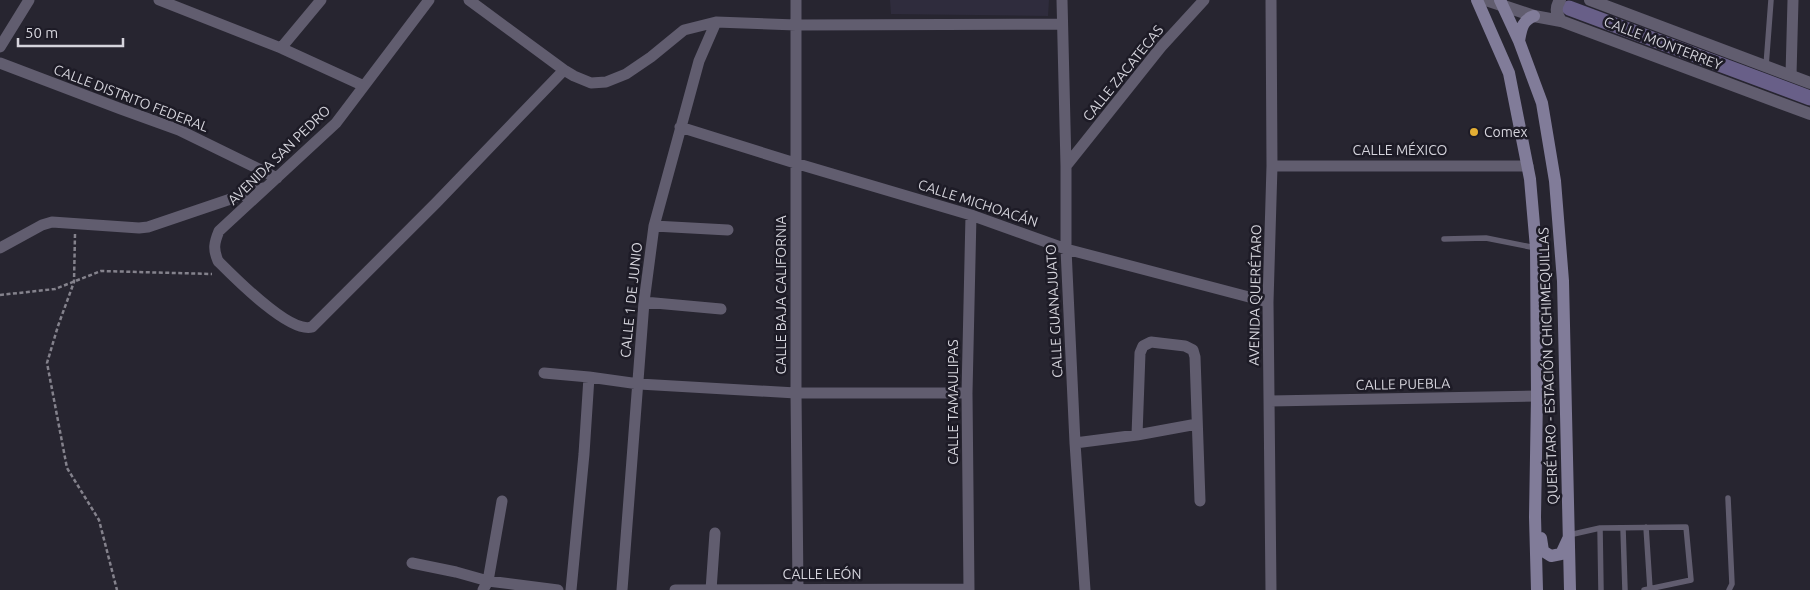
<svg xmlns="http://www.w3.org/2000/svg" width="1810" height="590" font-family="Ubuntu,sans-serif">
	<rect width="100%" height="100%" fill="#272530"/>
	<path fill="#2f2c3d" d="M890,0H1049L1048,16L891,14Z"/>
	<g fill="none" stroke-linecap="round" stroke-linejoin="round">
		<path stroke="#685f88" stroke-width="15" d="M1569,8L1810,98"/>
		<path stroke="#84828c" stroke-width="2.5" stroke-dasharray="4 2.5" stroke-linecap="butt" d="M75,234L74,282L58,326L47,363L67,468L99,520L117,590
			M0,295L55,289L101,271L212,274"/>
		<path stroke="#615d6f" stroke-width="5.5" d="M1766,66L1771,0
			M1444,239L1486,238L1536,248
			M1728,498L1732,584L1729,590
			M1646,527L1650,589
			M1600,528L1601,590
			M1623,528L1625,590
			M1569,535L1600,528L1686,527L1691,580L1644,590"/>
		<path stroke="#615d6f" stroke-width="11" d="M159,0L281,48L364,86
			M429,0L336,123L219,231C214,243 213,249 218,261C234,277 290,334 312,327L436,203L564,70
			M469,0L564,70L574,76L591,83L606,82L626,74L651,57L684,30L716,22L796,25L1062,24
			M796,0V393L798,590
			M1062,0L1066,166V249L1075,443L1085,590
			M0,47L29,0
			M281,48L321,0
			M0,63L121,109L179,130L277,178
			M1791,75L1793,0
			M680,127L795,163L971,215L1066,249L1268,302
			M1066,166L1161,47L1204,0
			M1272,166H1528
			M654,226L728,230
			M0,248L42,225L52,222L139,228L148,227L263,188
			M644,302L721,309
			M544,373L589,377L639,384L796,393H967
			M1269,401L1537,396
			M1137,435L1140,353L1143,346L1151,342L1185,346L1193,350L1195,357L1200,501
			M1075,443L1137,435L1197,424
			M412,563L456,572L488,581L558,590
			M483,590L488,581L502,501
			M571,590L584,454L589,377
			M622,590L644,302L654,226L699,61L716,22
			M675,590L969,589
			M711,590L715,533
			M969,590L967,393L971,215
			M1271,590L1268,302L1272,166L1271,0"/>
		<path stroke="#615d6f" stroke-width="12" d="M1486,0L1534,16L1561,21L1810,114
			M1560,0C1555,8 1556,13 1561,21
			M1590,0L1810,83"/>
		<path stroke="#817c99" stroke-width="12" d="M1477,0L1509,73L1530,179L1536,248L1537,396L1535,517L1537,590
			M1500,0L1519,41L1542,103L1555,181L1563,281L1570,590
			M1519,41C1521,30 1522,20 1534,16
			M1541,538L1543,551L1551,556L1561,554L1568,539"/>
	</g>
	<circle fill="#e3ae34" stroke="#1d1b26" stroke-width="2" cx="1474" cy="132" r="5"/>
	<g text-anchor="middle" stroke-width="5" stroke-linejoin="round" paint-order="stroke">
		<g font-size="14" fill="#d5d4dc" stroke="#1d1b26">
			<text transform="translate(1663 43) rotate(21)" y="5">CALLE MONTERREY</text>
			<text transform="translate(1123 73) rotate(-51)" y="5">CALLE ZACATECAS</text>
			<text transform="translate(131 98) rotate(21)" y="5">CALLE DISTRITO FEDERAL</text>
			<text x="1400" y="155">CALLE MÉXICO</text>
			<text transform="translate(279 155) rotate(-44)" y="5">AVENIDA SAN PEDRO</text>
			<text transform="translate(978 203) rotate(18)" y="5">CALLE MICHOACÁN</text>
			<text transform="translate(781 295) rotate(-90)" y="5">CALLE BAJA CALIFORNIA</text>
			<text transform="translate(1255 295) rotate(-89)" y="5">AVENIDA QUERÉTARO</text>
			<text transform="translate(631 300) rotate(-84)" y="5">CALLE 1 DE JUNIO</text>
			<text transform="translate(1054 311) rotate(-93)" y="5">CALLE GUANAJUATO</text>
			<text transform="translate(1548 366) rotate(-92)" y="5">QUERÉTARO - ESTACIÓN CHICHIMEQUILLAS</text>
			<text transform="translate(1403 384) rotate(-1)" y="5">CALLE PUEBLA</text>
			<text transform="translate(953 402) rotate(-90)" y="5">CALLE TAMAULIPAS</text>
			<text x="822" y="579">CALLE LEÓN</text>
		</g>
		<g font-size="14" fill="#d5d4dc" stroke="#1d1b26" text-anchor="start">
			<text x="1484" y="137">Comex</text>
		</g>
	</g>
	<path d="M18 38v8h105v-8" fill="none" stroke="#d5d4dc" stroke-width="2.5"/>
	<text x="25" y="38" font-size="15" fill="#d5d4dc" stroke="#1d1b26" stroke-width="4" paint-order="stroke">50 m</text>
</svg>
